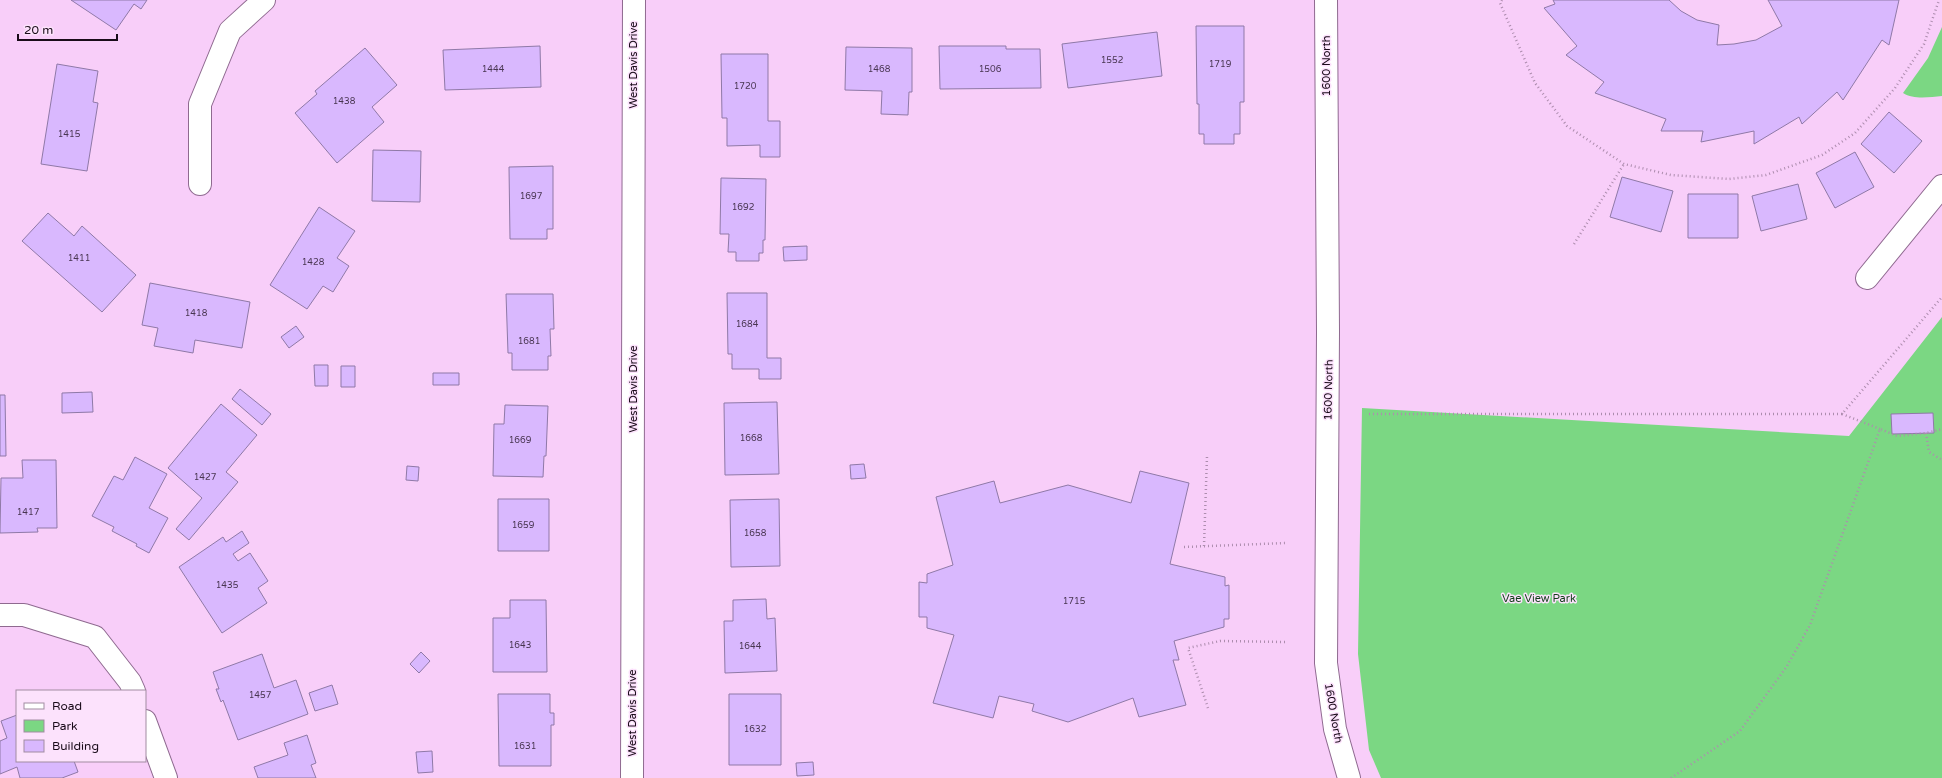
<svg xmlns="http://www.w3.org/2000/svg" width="1942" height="778" font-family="'Varela Round',sans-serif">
	<rect width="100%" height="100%" fill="#f8cef9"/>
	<path fill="#7bd783" d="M1942,27V96C1930,97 1914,100 1903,93L1928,58Z
		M1942,317V778H1381L1369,750L1358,654L1362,408L1849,436Z"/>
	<path fill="#d9b8fe" stroke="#8f79a7" d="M71,0H147L141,9L134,4L116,30Z
		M1553,0H1669L1681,11L1697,20L1719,25L1717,45L1734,44L1756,40L1782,26L1768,0H1899L1889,45L1882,40L1843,100L1837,92L1802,124L1799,117L1754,144V131L1701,142L1703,131H1661L1666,119L1595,93L1604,82L1566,55L1577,46L1544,8L1555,4Z
		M1196,26H1244V102H1240V134H1234V144H1204V134H1199V104H1197Z
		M1157,32L1162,76L1068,88L1062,44Z
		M540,46L541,87L445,90L443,50Z
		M939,46H1006V49H1040L1041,88L940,89Z
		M846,47L912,48V92H909L908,115L881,114L882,91L845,90Z
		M365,48L397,85L372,107L384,122L337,163L295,113L317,94L315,91Z
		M721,54H768V121H780V157H760V145L727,146V118H722Z
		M57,64L98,71L93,102L98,103L87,171L41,164Z
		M1889,112L1922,141L1894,173L1861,144Z
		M373,150L421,151L420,202L372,201Z
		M1855,152L1874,187L1835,208L1816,173Z
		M553,166V229H547V239H510L509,167Z
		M1622,177L1673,191L1661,232L1610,217Z
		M721,178L766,179L765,240H763V253H759V261H736V252H728L729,234H720Z
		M1798,184L1807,219L1761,231L1752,196Z
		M1688,194H1738V238H1688Z
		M319,207L355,231L337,258L349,266L333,292L323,286L307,309L270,285Z
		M48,213L74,236L82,226L136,275L102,312L22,241Z
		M807,246V260L784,261L783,247Z
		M150,283L250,302L242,348L195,340L193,353L154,346L158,328L142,325Z
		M727,293H767V358H781V379H759V369H732V354H728Z
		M506,294H553L554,329H550L551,356H548V370H512V353H508Z
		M296,326L304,337L289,348L281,337Z
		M314,365H328V386H315Z
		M341,366H355V387H341Z
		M433,373H459V385H433Z
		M240,389L271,414L262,425L232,399Z
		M92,392L93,412L62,413V393Z
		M0,395H5L6,456H0Z
		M777,402L779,474L725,475L724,403Z
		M221,404L257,435L226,472L238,482L189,540L176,529L202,498L168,468Z
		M505,405L548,406L546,456H544L543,477L493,476L494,424H504Z
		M1933,413L1934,433L1892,434L1891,414Z
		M135,457L167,474L149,508L168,518L149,553L136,546L137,544L112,531L114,527L92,516L114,476L123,480Z
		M22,460H56L57,528H37L38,532L0,533L1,478H23Z
		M864,464L866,478L851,479L850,465Z
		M407,466L419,467L418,481L406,480Z
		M1140,471L1189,483L1170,564L1225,577V586L1229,585V619H1224V627L1174,641L1179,660H1173L1186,705L1139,717L1133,698L1068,722L1032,711L1034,704L999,696L993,718L933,703L954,635L927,628V617H919V582L927,583V574L953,565L936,497L994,481L1000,503L1068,485L1131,503Z
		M498,499H549V551H498Z
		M779,499L780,566L731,567L730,500Z
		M242,531L249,543L233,554L238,561L250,553L268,581L258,588L267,603L222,633L179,567L223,537L226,542Z
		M766,599L767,619L775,618L777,671L725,673L724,621H733V600Z
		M510,600H546L547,672H493V618H510Z
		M421,652L430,661L419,673L410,664Z
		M262,654L274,688L296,680L308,714L238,740L223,700L221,702L216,689H219L213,672Z
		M332,685L338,704L315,711L309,693Z
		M498,694H550V713H554V725H551V766H499Z
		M729,694H781V765H729Z
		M17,715V761H74L78,772L62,778H20L17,767L0,774V741L7,738L1,721Z
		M307,735L316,763L311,765L316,778H258L254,767L288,755L284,743Z
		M432,751L433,772L418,773L416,752Z
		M813,762L814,775L797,776L796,763Z"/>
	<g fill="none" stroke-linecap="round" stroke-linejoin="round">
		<defs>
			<path id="minor" d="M1326,0L1328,332L1326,663L1335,729L1349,778
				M200,184V104L230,31L264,0
				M1867,278L1942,186
				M0,615H24L95,637L130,682L134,691
				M145,721L166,778
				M632,778L634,0"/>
		</defs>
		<use href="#minor" stroke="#8f6a90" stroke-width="24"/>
		<path stroke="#ad8dae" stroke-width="2.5" stroke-dasharray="1 3" stroke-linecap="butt" d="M1502,0L1500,3L1535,83L1567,126L1624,164L1671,175L1729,179L1766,175L1822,155L1855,133L1895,88L1924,44L1939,0
			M1574,244L1624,164
			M1369,414H1842L1942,297
			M1842,414L1880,429
			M1926,433L1929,452L1942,460
			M1204,546L1207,456
			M1184,547L1286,543
			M1208,708L1188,648L1220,641L1285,642
			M1671,778L1740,731L1787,666L1810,625L1880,429L1897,436L1926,433L1942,429"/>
		<use href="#minor" stroke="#fff" stroke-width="22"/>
	</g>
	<g text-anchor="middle" stroke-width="3" stroke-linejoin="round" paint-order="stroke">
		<g font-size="9" fill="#493652">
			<text x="1112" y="63">1552</text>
			<text x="1220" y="67">1719</text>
			<text x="493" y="72">1444</text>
			<text x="879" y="72">1468</text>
			<text x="990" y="72">1506</text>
			<text x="745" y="89">1720</text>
			<text x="344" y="104">1438</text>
			<text x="69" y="137">1415</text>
			<text x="531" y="199">1697</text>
			<text x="743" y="210">1692</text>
			<text x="79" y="261">1411</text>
			<text x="313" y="265">1428</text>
			<text x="196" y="316">1418</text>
			<text x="747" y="327">1684</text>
			<text x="529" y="344">1681</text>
			<text x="751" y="441">1668</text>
			<text x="520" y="443">1669</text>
			<text x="205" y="480">1427</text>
			<text x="28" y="515">1417</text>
			<text x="523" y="528">1659</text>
			<text x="755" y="536">1658</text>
			<text x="227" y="588">1435</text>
			<text x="1074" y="604">1715</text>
			<text x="520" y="648">1643</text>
			<text x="750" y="649">1644</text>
			<text x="260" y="698">1457</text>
			<text x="755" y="732">1632</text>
			<text x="525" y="749">1631</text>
		</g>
		<g font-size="11" fill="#190b19" stroke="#fce2fc">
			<text transform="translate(633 65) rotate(-90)" y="4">West Davis Drive</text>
			<text transform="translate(1326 66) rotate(-90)" y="4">1600 North</text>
			<text transform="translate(633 389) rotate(-90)" y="4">West Davis Drive</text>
			<text transform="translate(1328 390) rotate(-89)" y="4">1600 North</text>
			<text transform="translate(632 713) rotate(-90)" y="4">West Davis Drive</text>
			<text transform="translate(1334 713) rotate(80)" y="4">1600 North</text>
		</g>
		<g font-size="11" fill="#123e19" stroke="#fce2fc">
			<text x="1539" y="602">Vae View Park</text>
		</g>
	</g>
	<rect x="16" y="690" width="130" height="72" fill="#fce2fc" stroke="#a18ca1"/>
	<rect x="24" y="703" width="20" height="6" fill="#ffffff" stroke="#a18ca1"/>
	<text x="52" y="710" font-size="12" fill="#190b19">Road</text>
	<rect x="24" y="720" width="20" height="12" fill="#7bd783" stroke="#a18ca1"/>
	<text x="52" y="730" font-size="12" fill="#190b19">Park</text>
	<rect x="24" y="740" width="20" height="12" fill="#d9b8fe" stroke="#a18ca1"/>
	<text x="52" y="750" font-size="12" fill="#190b19">Building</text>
	<path d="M18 34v6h99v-6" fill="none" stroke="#190b19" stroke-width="2"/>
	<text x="24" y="34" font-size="12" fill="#190b19" stroke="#fce2fc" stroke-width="3" paint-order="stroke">20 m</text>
</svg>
